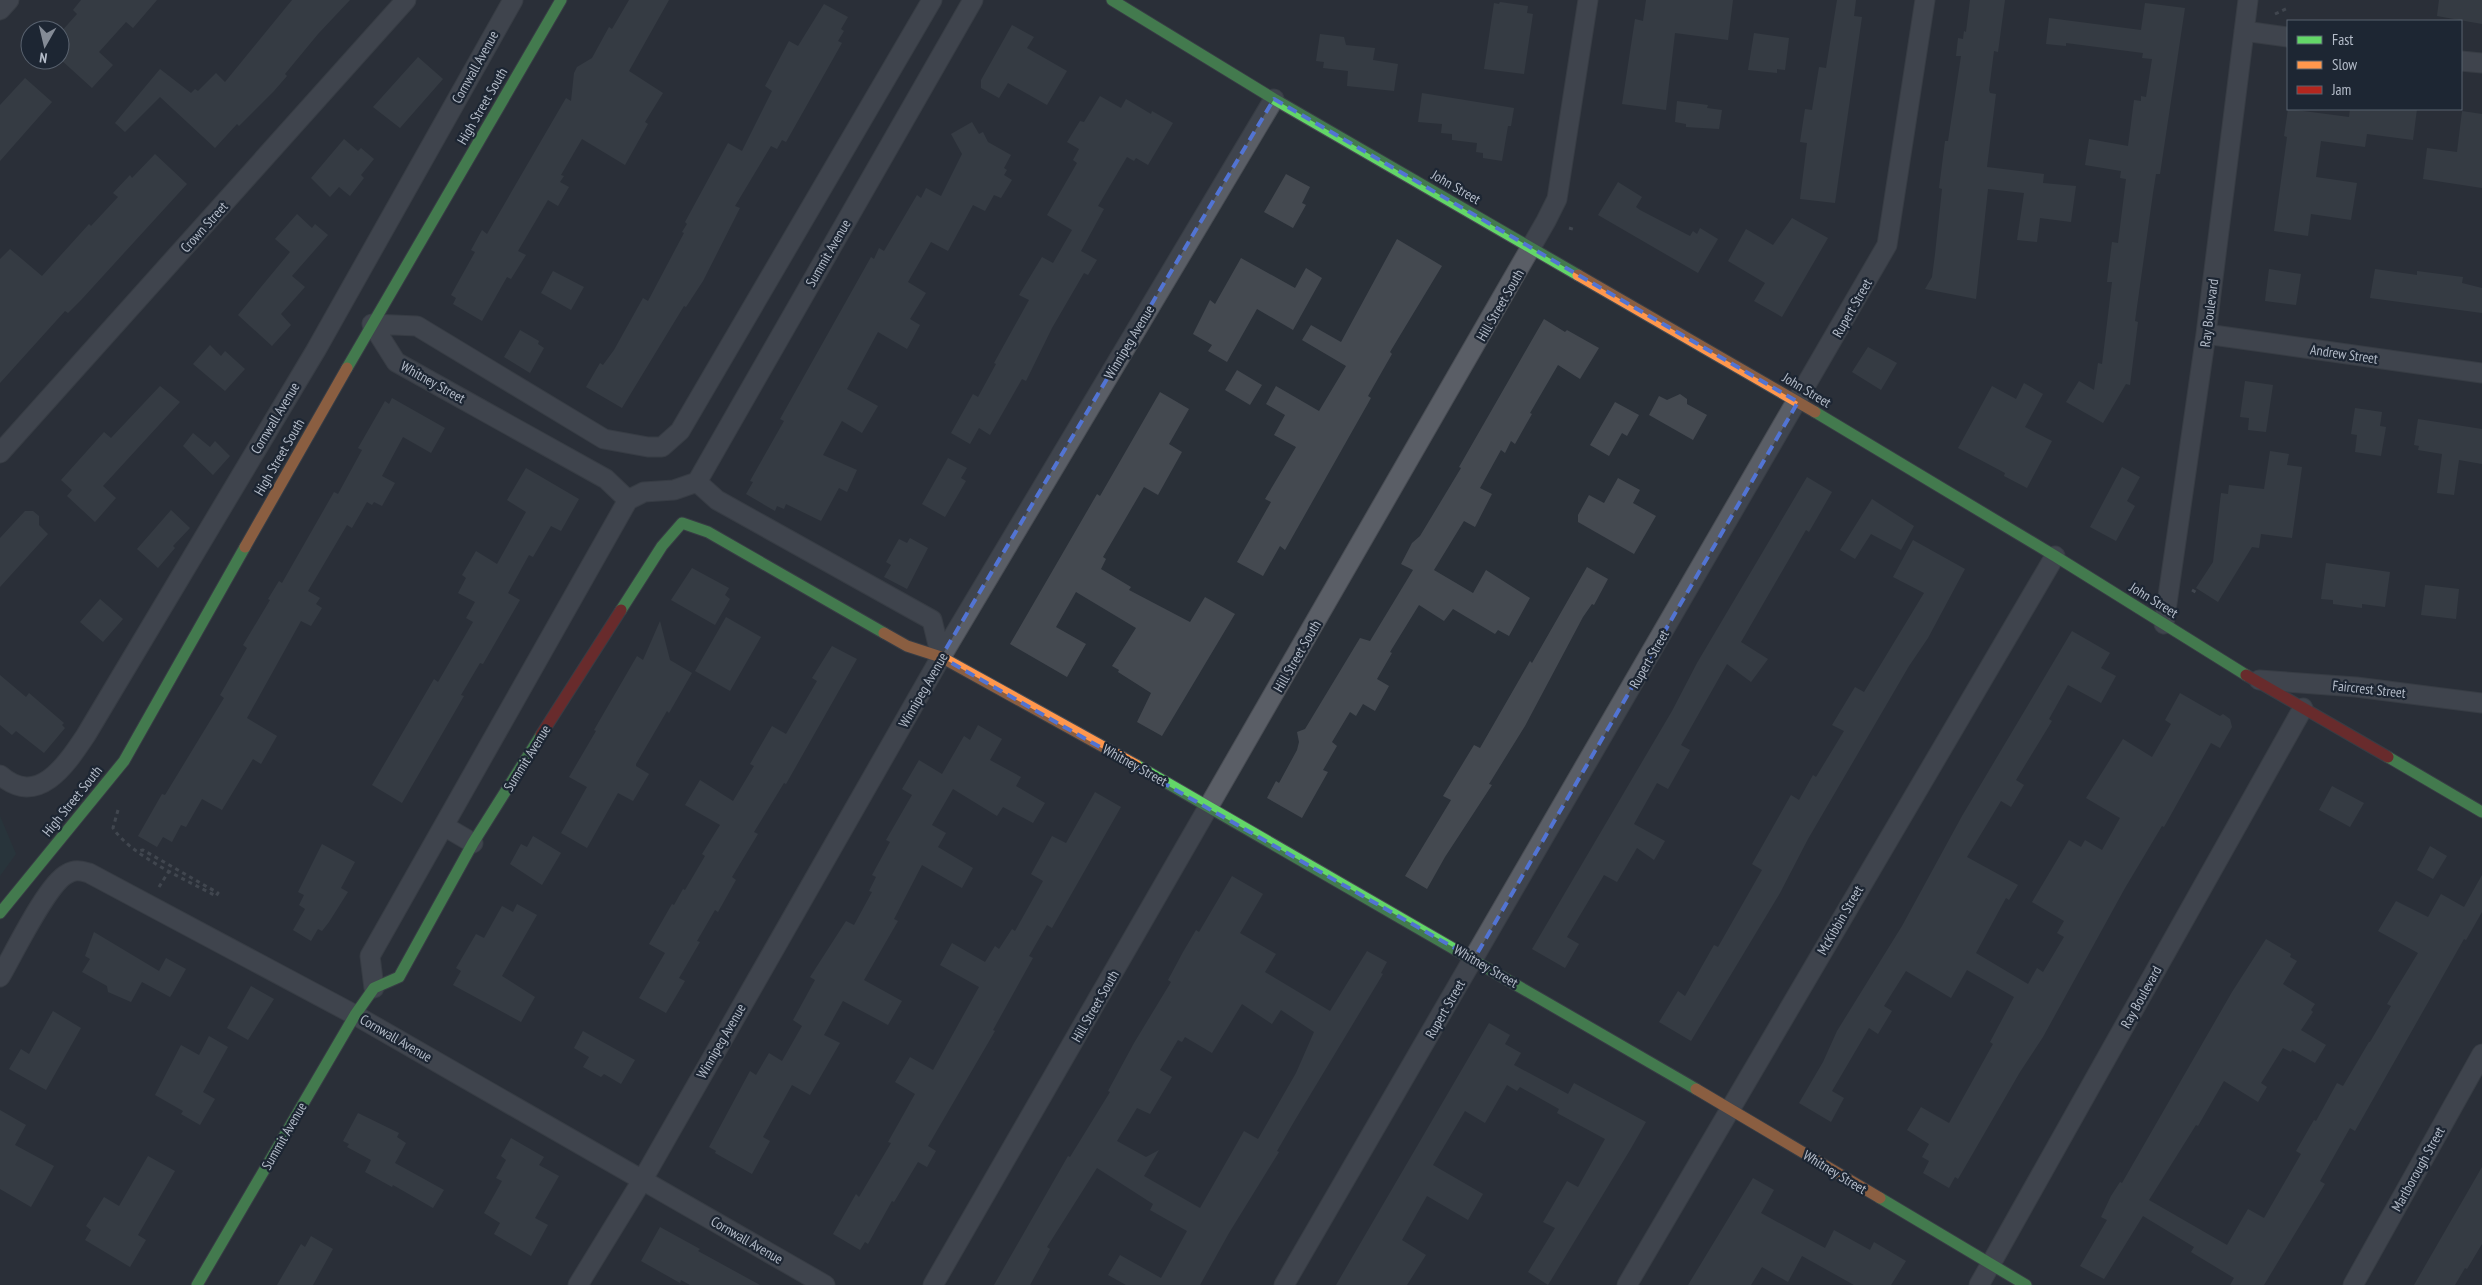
<svg xmlns="http://www.w3.org/2000/svg" width="2482" height="1285" font-family="'PT Sans Narrow',sans-serif">
	<rect width="100%" height="100%" fill="#2a3038"/>
	<path fill="#273a3e" d="M0,816L16,854L0,876Z"/>
	<path fill="#444950" fill-rule="evenodd" d="M81,0H157L133,28L126,22L99,52L113,65L92,88L60,59V33L77,14L73,10Z
		M292,0H350L318,34L285,74L287,76L274,91L239,126L237,124L215,148L160,97L125,132L115,123L160,69L191,93L195,89L198,91L216,73L225,82Z
		M629,0H669L629,71L663,93L645,122L648,124L625,165L582,139L561,175L564,176L560,182L569,187L558,206L548,200L518,251L526,255L511,279L507,277L482,321L453,304L456,298L451,295L475,252L471,250L482,230L487,234L566,98L571,101L574,73L577,67L592,58L609,27L612,29Z
		M1646,0H1733L1728,40L1675,33L1666,110L1622,104L1635,19L1643,21Z
		M1837,0H1856L1854,16L1862,17L1835,203L1800,199L1807,143L1800,142L1805,109L1812,110L1819,67L1826,68Z
		M1970,0H2005L1998,52L1994,51L1989,90L1990,93L1996,94L1987,167L2044,174L2043,183L2076,186L2071,222L2040,218L2037,242L2017,240L2024,193L1988,189L1976,299L1925,289L1932,277L1935,254L1942,189L1939,188L1945,141H1948L1961,56H1956L1958,38L1963,39L1964,31L1966,32Z
		M2439,0H2482V24L2437,16Z
		M1500,2L1528,6L1527,13L1533,14L1524,74L1484,69L1494,3L1499,4Z
		M2145,3L2185,8L2160,174H2156L2153,193L2135,321L2138,322L2130,385L2126,384L2103,423L2066,402L2079,381L2094,390L2098,363L2102,364L2112,282H2107L2112,242L2118,243L2126,179L2120,178L2121,171L2085,165L2089,139L2128,146L2134,100L2141,101V96L2146,97L2152,59L2142,58L2143,53L2066,43V46L2046,44L2049,18L2141,30Z
		M824,4L848,17L841,29L844,31L838,41L842,43L786,142L782,140L777,149L771,146L735,206L740,208L703,281L686,307L684,306L622,408L586,387L600,363L603,365L614,350L643,298L648,301L684,233L682,232L687,224L685,222L728,143L742,151L772,91L765,86L789,41L798,46Z
		M1012,25L1034,37L1027,48L1067,71L1047,105L1008,83L999,98L981,88V80Z
		M1754,33L1789,38L1785,70L1777,69V73L1748,70Z
		M1320,34L1344,37L1346,45L1375,48L1373,60L1398,64L1394,91L1347,86L1348,71L1323,68L1324,62L1316,61Z
		M418,57L443,79L400,128L373,107Z
		M25,78L52,102L0,161V105Z
		M1422,93L1514,108L1511,126H1508L1502,161L1483,158V153L1476,152L1477,143L1452,140V134L1441,133L1442,124L1418,122Z
		M1100,96L1121,108L1126,99L1151,114L1152,111L1173,123L1148,165L1136,158L1134,161L1127,157L1098,206L1104,209L1081,251L1097,260L1088,275L1084,273L1052,328L1026,381L1022,379L990,435L979,428L970,444L951,433L973,394L978,397L996,364L994,363L1029,300L1019,295L1042,257L1053,263L1072,230L1047,215L1077,163L1073,160L1079,149L1067,142L1080,121L1084,122Z
		M1677,101L1708,105L1707,108L1722,110L1719,129L1686,127V124L1675,122Z
		M2288,109L2349,117L2350,109H2417L2413,140L2367,134L2365,147L2321,141L2316,177L2357,183L2351,220L2311,214L2308,236L2274,231L2287,137L2284,136Z
		M2462,111L2482,114V188L2423,179L2427,148L2457,152Z
		M972,122L979,134L983,132L988,142L1011,155L1004,168L1007,170L1004,175L1012,180L1001,198L994,195L985,211L973,205L948,251L931,242L908,282L926,293L910,319L920,325L907,349L878,332L847,389L878,406L862,433L842,421L823,455L857,470L847,492L839,488L821,521L786,504L784,509L777,506L775,511L746,494L753,482L750,481L784,421L780,419L871,257L874,259L879,248L884,251L917,195L921,198L926,188L941,196L962,154L951,134Z
		M344,139L358,151L361,148L374,159L361,175L364,178L350,196L339,187L330,197L311,178Z
		M155,154L187,184L82,299L68,313L65,311L0,383V259L10,249L42,276L89,224L91,226L118,197L113,193L130,175L132,178Z
		M1286,174L1310,187L1302,203L1306,205L1293,228L1264,212Z
		M1618,182L1642,197L1636,207L1640,210L1690,236L1693,231L1697,234L1700,228L1718,239L1698,273L1598,215Z
		M297,214L312,228L315,224L328,235L292,276L305,287L281,314L291,325L272,346L238,315L290,252L275,239Z
		M1792,218L1828,238L1782,317L1754,301L1765,283L1728,261L1746,229L1773,245Z
		M1397,239L1442,266L1390,352L1392,354L1368,396L1371,398L1285,550L1280,546L1263,576L1237,562L1271,502L1265,499L1296,447L1274,435L1285,415L1266,404L1276,386L1319,411L1346,366L1302,340L1311,325L1341,342Z
		M1241,258L1295,288L1306,268L1322,278L1293,330L1257,309L1227,362L1208,351L1212,345L1193,334L1210,300L1215,304Z
		M2269,269L2301,274L2296,305L2265,301Z
		M2375,269L2417,275V271L2463,277L2462,283L2482,288V313L2370,298Z
		M553,271L584,287L571,310L541,293Z
		M1544,319L1565,332L1567,330L1599,348L1580,379L1558,365L1530,413L1532,414L1515,444L1511,441L1505,453L1501,450L1480,488L1492,494L1475,527L1464,521L1434,570L1473,593L1486,570L1530,598L1509,636L1498,630L1495,634L1453,609L1444,621L1419,605L1390,652L1392,653L1377,679L1389,686L1375,711L1363,704L1356,716L1350,712L1332,742L1337,746L1323,770L1328,772L1302,818L1267,798L1276,781L1279,783L1297,750L1299,742L1297,732L1305,729L1360,638L1370,641L1413,570L1401,564L1412,543L1420,536L1461,468L1459,467Z
		M520,330L539,341L538,344L544,348L530,373L504,357Z
		M210,345L221,356L225,351L245,369L225,391L193,364Z
		M1868,347L1897,363L1881,390L1852,372Z
		M1237,370L1262,385L1250,405L1225,390Z
		M2245,381L2273,385L2266,432L2248,430L2249,418L2240,417Z
		M2024,383L2043,394L2025,427L2052,441L2027,488L2004,476L2005,473L1958,448L1992,386L2016,399Z
		M160,386L180,402L103,486L116,498L95,522L67,496L72,490L61,480L104,432L111,438Z
		M1160,392L1189,409L1169,444L1182,452L1158,495L1144,487L1103,557L1106,559L1101,569L1131,587L1129,590L1190,622L1205,597L1235,614L1162,736L1137,722L1151,693L1118,672L1119,670L1112,666L1136,628L1076,592L1056,627L1086,644L1067,677L1010,644L1097,494L1100,496Z
		M1680,394L1687,399V404L1707,415L1693,440L1649,415L1659,396L1667,400Z
		M392,398L445,428L431,453L403,437L382,476L395,483L382,506L374,502L372,505L367,502L352,528L347,525L308,591L320,598L316,604L322,608L311,626L301,621L247,718L277,736L261,764L253,759L222,810L202,799L186,827L181,825L172,842L163,837L157,847L138,836L162,794L165,795L224,698L220,695L247,648L243,645L270,600L268,599L279,581L282,583L334,492L338,494L362,450L358,448L385,401L389,404Z
		M1615,402L1639,415L1627,436L1622,433L1609,456L1590,445Z
		M2355,408L2382,412L2380,426L2386,427L2381,456L2355,452L2357,435L2351,434Z
		M2418,419L2482,429V464L2459,460L2454,495L2437,493L2442,454L2418,450L2419,446L2414,445Z
		M193,433L210,447L215,441L230,456L213,475L183,446Z
		M2270,451L2289,454L2287,465L2302,467L2292,538L2261,534L2259,548L2252,547L2218,602L2196,588L2213,562L2221,493L2228,494L2229,485L2264,489Z
		M948,458L967,468L961,478L966,481L945,517L922,504Z
		M2122,467L2140,477L2127,501L2135,506L2116,541L2090,527Z
		M526,468L579,499L561,531L551,526L533,557L529,555L508,593L520,600L483,664L480,663L461,695L464,696L402,803L372,785L434,679L438,682L473,622L466,618L475,602L458,593L466,578L462,575L476,551L497,564L526,512L507,500Z
		M1807,477L1832,492L1809,532L1806,530L1741,642L1768,659L1751,682L1727,664L1681,745L1690,750L1668,789L1657,783L1634,824L1665,841L1654,860L1637,848L1617,882L1604,875L1567,937L1579,944L1565,968L1532,949L1672,711L1697,663Z
		M1618,478L1640,490L1633,503L1656,516L1634,554L1578,522V515L1589,495L1604,503Z
		M1872,499L1914,526L1901,550L1871,534L1855,559L1840,550Z
		M171,510L190,528L173,546L175,548L158,568L137,549Z
		M25,511H33L39,516V525L48,534L0,587V538Z
		M910,538L928,548L907,589L884,577L891,565L886,562L899,539L907,543Z
		M1913,540L1965,569L1928,638L1909,666L1808,839L1780,893L1691,1041L1659,1022L1678,991L1685,996L1714,945L1718,947L1762,870L1752,864L1791,795L1799,800L1813,775L1816,777L1844,731L1832,725L1855,687L1864,692L1924,593L1893,577Z
		M2326,563L2390,572L2385,607L2362,604V608L2333,604V600L2321,599Z
		M1587,567L1608,579L1594,605L1592,604L1583,617L1525,726L1489,784L1492,785L1445,857L1427,889L1405,876L1451,800L1443,796L1474,745L1480,748L1530,661L1532,663Z
		M692,568L729,588L725,595L730,599L715,625L671,600Z
		M2425,585L2459,589L2456,619L2421,615Z
		M100,599L123,619L103,642L80,622Z
		M726,617L761,637L730,691L695,671Z
		M660,621L670,660L692,673L669,713L667,711L636,764V766L649,774L633,801L618,793L587,848L561,833L587,787L569,777L596,731L594,730L637,656L643,660Z
		M2072,631L2110,653L2101,668L2116,676L2101,703L2068,685L2049,719L2052,721L2016,780L2024,785L2011,807L2001,801L1967,857L2018,885L2009,900L2006,898L1976,953L2028,984L2037,968L2043,972L2064,937L2057,933L2064,921L2032,902L2069,840L2081,847L2085,840L2102,850L2120,818L2086,798L2123,739L2152,757L2171,724L2165,720L2180,693L2220,716L2223,714L2230,719L2232,727L2220,748L2211,743L2164,827L2162,826L2125,888L2043,1037L2020,1072L1958,1179L1955,1177L1949,1188L1923,1173L1929,1161L1922,1157L1929,1144L1907,1130L1921,1107L1949,1123L1993,1044L1990,1042L2014,997L1967,970L1951,998L1906,971L1884,1006L1892,1011L1878,1034L1869,1028L1832,1091L1844,1098L1831,1122L1799,1103L1823,1062L1837,1031L1902,926L1962,816Z
		M832,646L857,659L786,784L784,783L754,832L758,834L732,877L736,880L718,912L715,910L697,941L700,942L679,978L685,981L666,1013L639,998L665,953L649,944L672,904L674,905L683,889L685,890L705,856L702,854L720,825L685,805L700,780L733,801L754,766L750,764L772,726L786,734L817,681L812,678Z
		M0,675L26,697L29,693L64,723L62,725L65,728L44,753L16,731L12,735L0,725Z
		M978,725L1002,739L990,760L1021,777L1016,786L1045,803L1033,823L1003,807L997,816L953,789L932,825L946,833L938,847L973,868L962,888L922,865L894,919L898,921L864,980L902,1001L888,1025L843,1001L824,1035L840,1043L810,1095L792,1085L763,1137L770,1141L752,1174L715,1153L716,1151L709,1147L750,1071L756,1075L769,1053L782,1061L802,1026L793,1020L815,980L810,977L846,921L854,925L872,892L869,891L876,877L872,875L890,842L886,840L912,795L902,789L919,760L942,774L964,736L970,740Z
		M2332,786L2364,803L2350,827L2319,810Z
		M1095,792L1121,807L1052,928L1047,925L1029,956L1033,958L993,1030L995,1031L928,1146L936,1151L927,1167L918,1162L894,1202L892,1201L868,1244L865,1242L860,1250L833,1234L856,1194L859,1197L891,1143L888,1142L915,1094L895,1082L910,1057L933,1070L979,987L940,965L952,943L985,962L995,946L999,949L1012,929L1015,931L1043,881L1031,874L1052,836L1066,843Z
		M533,836L561,853L542,885L510,864L521,844L527,847Z
		M322,844L355,862L341,888L348,892L329,922L322,931L318,929L311,941L293,930L305,909L299,905L304,895L298,892Z
		M2430,846L2447,856L2433,879L2417,870Z
		M2482,875V912L2466,940L2464,939L2355,1131L2350,1128L2320,1181L2325,1184L2264,1285H2230L2234,1278L2191,1252L2194,1247L2143,1216L2104,1279L2080,1266L2107,1220L2101,1217L2111,1196L2120,1182L2122,1183L2232,992L2266,939L2291,954L2290,957L2297,961L2283,984L2315,1004L2311,1010L2313,1012L2301,1030L2326,1045L2315,1063L2292,1050L2291,1052L2283,1048L2261,1083L2267,1087L2258,1102L2224,1081L2198,1126L2196,1125L2149,1200L2227,1245L2248,1209L2264,1218L2301,1154L2296,1151L2314,1120L2316,1121L2337,1083L2343,1086L2369,1042H2370L2391,1006L2387,1004L2418,953L2378,931L2396,901L2428,917L2441,894L2464,907Z
		M1232,876L1263,894L1240,933L1276,954L1265,972L1330,1011L1367,951L1387,962L1381,973L1383,974L1295,1120L1277,1151L1279,1152L1229,1233L1200,1285H1126L1108,1275L1120,1255L1161,1278L1187,1231L1150,1210L1153,1204L1097,1168L1047,1247L1050,1249L1030,1285H994L1068,1156L1070,1157L1110,1092L1108,1091L1134,1043L1171,982L1168,980L1183,952L1196,930L1199,932ZM1242,1004L1272,1024L1281,1010L1314,1032L1296,1073L1258,1139L1244,1131L1200,1208L1144,1176L1159,1150L1146,1157L1117,1141L1137,1108L1150,1114L1172,1077L1160,1070L1178,1040L1182,1042L1185,1037L1212,1053Z
		M517,904L537,915L502,976L535,997L521,1022L453,985L461,971L456,968L476,934L484,938L502,906L513,912Z
		M94,932L159,971L166,958L186,969L172,994L170,997L142,982L131,1002L108,992L107,986L82,972L90,959L85,956Z
		M251,986L274,999L248,1040L227,1028Z
		M53,1011L81,1028L46,1090L9,1069L21,1049L29,1054Z
		M1489,1023L1510,1035L1505,1044L1521,1053L1514,1065L1568,1094L1574,1083L1646,1122L1630,1150L1548,1285L1528,1272L1555,1228L1543,1222L1567,1181L1578,1187L1605,1139L1557,1113L1559,1109L1520,1087L1517,1091L1507,1085L1485,1123L1465,1111L1433,1165L1483,1194L1468,1220L1427,1196L1402,1240L1426,1255L1407,1285H1336Z
		M583,1031L635,1060L621,1084L604,1074L601,1077L583,1067L589,1057L574,1048Z
		M209,1036L228,1047L203,1092L215,1099L200,1125L181,1114L183,1111L155,1095L181,1045L199,1055Z
		M0,1110L26,1125L15,1145L54,1166L31,1207L0,1189Z
		M358,1113L399,1133L397,1137L406,1143L395,1163L444,1190L433,1208L393,1185L392,1187L365,1172L371,1160L347,1147L349,1144L343,1141Z
		M511,1138L544,1157L539,1165L559,1176L535,1218L548,1225L531,1256L494,1234L500,1223L484,1213L502,1181L496,1178L506,1160L501,1156Z
		M148,1156L175,1171L138,1235L146,1240L130,1267L85,1240L91,1230L86,1226L104,1197L119,1206Z
		M2482,1167V1244L2467,1269L2465,1268L2455,1285H2414Z
		M1753,1178L1774,1190L1761,1213L1825,1248L1834,1230L1870,1250L1874,1242L1906,1261L1891,1285H1854L1802,1256L1788,1282L1762,1267L1751,1285H1688Z
		M660,1227L700,1249L698,1251L760,1285H690L681,1280L680,1283L641,1261Z
		M311,1236L333,1249L313,1285H277L301,1244L305,1247Z"/>
	<g fill="none" stroke-linecap="round" stroke-linejoin="round">
		<defs>
			<path id="street" d="M0,10L9,0
				M2244,31L2288,37
				M2461,61L2482,63
				M372,324L417,326L604,439L648,447H662L680,431L932,0
				M372,324L396,362L606,479L628,500
				M2206,334L2482,373
				M0,453L406,0
				M628,500L644,492L674,490L697,482
				M2164,624L2206,334L2248,0
				M941,657L932,620L717,500L697,482L973,0
				M2259,680L2356,687L2482,703
				M0,775C38,808 66,765 86,735L316,350L513,0
				M444,826L473,843
				M0,977C13,955 47,884 67,874C75,869 81,871 89,873L355,1015L825,1285
				M374,988L370,956L628,500
				M578,1285L643,1179L941,657L1274,99
				M933,1285L1546,221L1557,199L1588,0
				M1284,1285L1887,245L1925,0
				M1627,1285L2055,556
				M1979,1285L2303,708
				M2353,1285L2482,1054"/>
			<path id="fast" d="M1112,0L1274,99L1578,275
				M347,368L561,0
				M1815,412L2055,556L2246,675
				M621,610L662,546L682,523L708,532L884,633
				M2388,757L2482,812
				M1136,765L1696,1089
				M0,913L124,761L245,547
				M1880,1198L2026,1285
				M197,1285L355,1015L374,988L399,977L473,843L541,735"/>
			<path id="slow" d="M1578,275L1815,412
				M245,547L347,368
				M884,633L907,646L941,657L1136,765
				M1696,1089L1880,1198"/>
			<path id="jam" d="M2246,675L2388,757
				M541,735L621,610"/>
		</defs>
		<use href="#street" stroke="#484c53" stroke-width="21"/>
		<use href="#fast" stroke="#484c53" stroke-width="13"/>
		<use href="#slow" stroke="#484c53" stroke-width="13"/>
		<use href="#jam" stroke="#484c53" stroke-width="13"/>
		<path stroke="#5d636a" stroke-width="3" stroke-dasharray="4 4" stroke-linecap="butt" d="M2275,14L2288,8
			M1569,228L1576,230
			M2192,590L2199,594
			M118,810L113,828C130,855 186,880 216,896L218,893L143,850L136,851
			M159,887L169,871"/>
		<use href="#street" stroke="#5a5e66" stroke-width="19"/>
		<use href="#fast" stroke="#63d668" stroke-width="11"/>
		<use href="#slow" stroke="#ff974d" stroke-width="11"/>
		<use href="#jam" stroke="#b3261e" stroke-width="11"/>
	</g>
	<path d="M0 0H2482V1285H0ZM1274,99L1798,402L1474,959L941,657Z" fill="#2a3038" fill-opacity=".55" fill-rule="evenodd"/>
	<path fill="none" stroke="#5274d3" stroke-width="4" stroke-dasharray="10 6" stroke-linejoin="round" d="M1274,99L1798,402L1474,959L941,657Z"/>
	<g text-anchor="middle" stroke-width="4.5" stroke-linejoin="round" paint-order="stroke">
		<g font-size="14" fill="#b4bcc9" stroke="#1d2633">
			<text transform="translate(475 67) rotate(-61)" y="5">Cornwall Avenue</text>
			<text transform="translate(482 106) rotate(-60)" y="5">High Street South</text>
			<text transform="translate(1456 187) rotate(30)" y="5">John Street</text>
			<text transform="translate(204 227) rotate(-48)" y="5">Crown Street</text>
			<text transform="translate(828 253) rotate(-60)" y="5">Summit Avenue</text>
			<text transform="translate(1500 305) rotate(-60)" y="5">Hill Street South</text>
			<text transform="translate(1852 308) rotate(-60)" y="5">Rupert Street</text>
			<text transform="translate(2209 313) rotate(-83)" y="5">Ray Boulevard</text>
			<text transform="translate(1129 342) rotate(-59)" y="5">Winnipeg Avenue</text>
			<text transform="translate(2344 354) rotate(8)" y="5">Andrew Street</text>
			<text transform="translate(433 382) rotate(29)" y="5">Whitney Street</text>
			<text transform="translate(1807 390) rotate(31)" y="5">John Street</text>
			<text transform="translate(275 418) rotate(-59)" y="5">Cornwall Avenue</text>
			<text transform="translate(279 457) rotate(-60)" y="5">High Street South</text>
			<text transform="translate(2154 600) rotate(32)" y="5">John Street</text>
			<text transform="translate(1297 656) rotate(-60)" y="5">Hill Street South</text>
			<text transform="translate(1649 659) rotate(-60)" y="5">Rupert Street</text>
			<text transform="translate(2369 689) rotate(6)" y="5">Faircrest Street</text>
			<text transform="translate(923 690) rotate(-60)" y="5">Winnipeg Avenue</text>
			<text transform="translate(527 758) rotate(-58)" y="5">Summit Avenue</text>
			<text transform="translate(1135 765) rotate(29)" y="5">Whitney Street</text>
			<text transform="translate(72 801) rotate(-51)" y="5">High Street South</text>
			<text transform="translate(1840 920) rotate(-60)" y="5">McKibbin Street</text>
			<text transform="translate(1486 966) rotate(30)" y="5">Whitney Street</text>
			<text transform="translate(2141 997) rotate(-61)" y="5">Ray Boulevard</text>
			<text transform="translate(1095 1006) rotate(-60)" y="5">Hill Street South</text>
			<text transform="translate(1445 1009) rotate(-60)" y="5">Rupert Street</text>
			<text transform="translate(396 1038) rotate(30)" y="5">Cornwall Avenue</text>
			<text transform="translate(721 1041) rotate(-60)" y="5">Winnipeg Avenue</text>
			<text transform="translate(284 1136) rotate(-60)" y="5">Summit Avenue</text>
			<text transform="translate(2418 1169) rotate(-61)" y="5">Marlborough Street</text>
			<text transform="translate(1835 1172) rotate(31)" y="5">Whitney Street</text>
			<text transform="translate(747 1240) rotate(30)" y="5">Cornwall Avenue</text>
		</g>
	</g>
	<rect x="2287" y="20" width="175" height="90" fill="#1d2633" stroke="#59626f"/>
	<rect x="2297" y="36" width="25" height="8" fill="#63d668" stroke="#59626f"/>
	<text x="2332" y="45" font-size="15" fill="#b4bcc9">Fast</text>
	<rect x="2297" y="61" width="25" height="8" fill="#ff974d" stroke="#59626f"/>
	<text x="2332" y="70" font-size="15" fill="#b4bcc9">Slow</text>
	<rect x="2297" y="86" width="25" height="8" fill="#b3261e" stroke="#59626f"/>
	<text x="2332" y="95" font-size="15" fill="#b4bcc9">Jam</text>
	<g transform="translate(45 45) rotate(188)"><circle r="24" fill="#1d2633" stroke="#59626f"/>
	<path d="M0-4L9 19L0 12L-9 19Z" fill="#848b96"/>
	<text y="-8" font-size="14" font-weight="bold" text-anchor="middle" fill="#b4bcc9">N</text>
	</g>
</svg>
